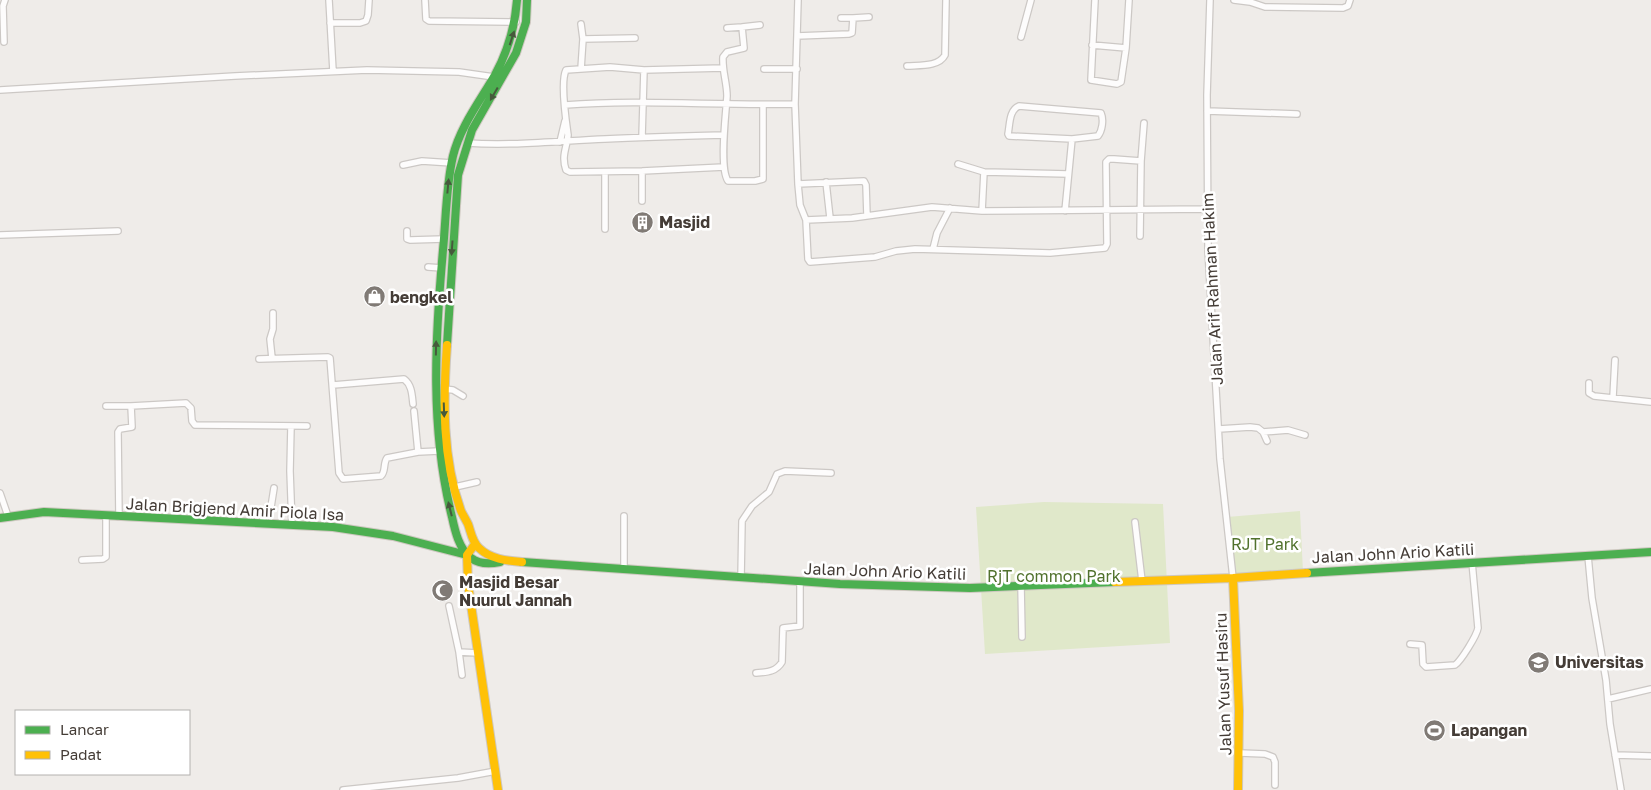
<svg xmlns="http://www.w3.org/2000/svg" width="1651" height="790" font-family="'Golos Text',sans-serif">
	<rect width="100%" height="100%" fill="#efece9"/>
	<path fill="#e0e8ca" d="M1044,502L1163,504L1170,643L985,654L976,507Z
		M1300,511L1303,572L1233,576L1227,517Z"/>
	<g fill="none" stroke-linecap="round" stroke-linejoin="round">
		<defs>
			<path id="street" d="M329,0L333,71
				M425,0L426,19L429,21L516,22
				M798,0L795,104L798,184L864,181L866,185L867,216
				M1095,0L1091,80L1117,84L1121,82L1126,48
				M1210,0L1207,95L1208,250L1220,459L1233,578
				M1234,0L1250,2L1265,7L1343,8L1348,6L1350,0
				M841,18H853
				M330,23H360L366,21L368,15L369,0
				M581,24L583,39L581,69
				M760,25L742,27L744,48L727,52L723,57C722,70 727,83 727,96C726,113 719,168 728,181H755L763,179V105
				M727,28L742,27
				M797,36L849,34L852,33L853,18L869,17
				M1021,37L1031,0
				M583,39L635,38
				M4,42L3,6L5,0
				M1092,45L1126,48L1129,0
				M907,66C919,65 939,67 945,55L946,0
				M723,68L644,70L610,67L566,70C560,82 566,121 568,135C567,148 561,155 566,170L570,172L642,171L724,167
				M764,69H797
				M0,90L235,76L367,70L459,72L494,77
				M565,105C642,99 719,106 795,104
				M1207,111L1297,114
				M642,137L644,70
				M560,142L565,121
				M467,143C513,146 559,141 605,139C645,137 684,136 724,135
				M958,164L984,172
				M403,165L422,161L452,163
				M642,171V201
				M826,182L830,218
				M798,184L800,205L806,220L808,259L810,262L875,257L896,251L915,249L1050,253L1105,248L1107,244L1106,162L1109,159H1114L1141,161
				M982,211L984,172L1068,174
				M1065,211L1072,139L1009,136L1008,134C1010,124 1009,110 1019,106L1101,113C1104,120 1102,131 1098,136L1072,139
				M806,220L852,218L932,207L982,211L1208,209
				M605,229V172
				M407,231V239L410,240L444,239
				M0,235L118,231
				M1140,236L1141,161L1144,123
				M933,249L937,233L950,208
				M428,267L442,268
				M272,358L270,339L273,329V313
				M259,359L328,357L330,358L339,473L343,479L381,476C386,472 383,463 387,458L418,452
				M1589,383V393L1594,396L1651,402
				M333,385L404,379C412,385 412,395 413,404
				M444,389L453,390L463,396
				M1613,397L1615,360
				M106,406H131
				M414,411L418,452L439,451
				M291,426L290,471L292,525
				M1219,429L1250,427L1258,428L1263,432L1288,430L1305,435
				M1263,432L1267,441
				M455,487L477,482
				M0,493L8,516
				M624,516V570
				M119,517L118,432L120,429L132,427L131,406L186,403L191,408L192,421L195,425L307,426
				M1135,522L1142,581
				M263,524V513L271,507L274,488
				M1588,556L1592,598L1606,680L1610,724L1621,790
				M82,560L103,559L106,557V516
				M741,578L742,521L752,506L769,492L777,474L785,471L831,473
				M1021,586L1022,637
				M449,606L459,652L462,675
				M1410,644L1422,645L1423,664L1426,667L1455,665C1461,661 1477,635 1478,628L1472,562
				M459,652L478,653
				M756,673C767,672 776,672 782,662L783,628L800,626V581
				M1608,699L1651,689
				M1240,753L1265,754L1273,757L1275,762V785
				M1615,755L1651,756
				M343,790L458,778L496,771"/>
			<path id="fast" d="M447,345L458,175L472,130L516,53L526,22L527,0
				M0,518L44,512L333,527L393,536L467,555
				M500,562C491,564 479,564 471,558C459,549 455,531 452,517C430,429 435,339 443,250C446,219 446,186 453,156C460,127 480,101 495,75C508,51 515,27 517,0
				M522,562L840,584L970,588L1115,582
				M1307,573L1651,552"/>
			<path id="slow" d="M447,345C443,400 442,458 461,511C463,515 466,520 468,524C471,532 472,542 479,548C490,559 507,561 522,562
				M475,544L467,555L468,584L498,790
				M1233,578L1239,711L1238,790
				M1115,582L1233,578L1307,573"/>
		</defs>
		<use href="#street" stroke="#ccc8c5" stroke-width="8"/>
		<use href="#fast" stroke="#cec8c0" stroke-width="10"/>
		<use href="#slow" stroke="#cec8c0" stroke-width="10"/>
		<use href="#street" stroke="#fdfcfc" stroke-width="5.5"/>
		<use href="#fast" stroke="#4caf50" stroke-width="8"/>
		<use href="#slow" stroke="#ffc107" stroke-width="8"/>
	</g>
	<defs><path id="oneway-solid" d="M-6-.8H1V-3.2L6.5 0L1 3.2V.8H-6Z" transform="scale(1.25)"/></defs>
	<g fill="#46593c">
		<use href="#oneway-solid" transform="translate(512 38) rotate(-72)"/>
		<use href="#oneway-solid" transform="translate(494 94) rotate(120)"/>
		<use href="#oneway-solid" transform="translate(448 186) rotate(-85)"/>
		<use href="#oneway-solid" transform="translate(452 248) rotate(94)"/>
		<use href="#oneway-solid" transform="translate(436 348) rotate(-89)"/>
		<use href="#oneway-solid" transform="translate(444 410) rotate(88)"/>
		<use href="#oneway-solid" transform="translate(450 509) rotate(-104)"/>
	</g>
	<defs>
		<symbol id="building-disc" viewBox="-11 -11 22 22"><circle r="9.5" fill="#807a75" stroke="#fff"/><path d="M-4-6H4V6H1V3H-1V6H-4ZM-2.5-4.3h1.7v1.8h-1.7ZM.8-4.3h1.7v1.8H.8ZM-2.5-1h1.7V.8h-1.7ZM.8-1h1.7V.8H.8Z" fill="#fff"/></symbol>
		<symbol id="shop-disc" viewBox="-11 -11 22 22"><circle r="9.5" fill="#807a75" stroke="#fff"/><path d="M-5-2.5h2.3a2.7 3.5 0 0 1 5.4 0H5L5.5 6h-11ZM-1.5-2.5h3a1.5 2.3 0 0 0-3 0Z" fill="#fff"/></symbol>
		<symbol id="mosque-disc" viewBox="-11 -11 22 22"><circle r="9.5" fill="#807a75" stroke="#fff"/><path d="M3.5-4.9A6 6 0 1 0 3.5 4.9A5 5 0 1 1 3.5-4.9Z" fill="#fff"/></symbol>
		<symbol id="university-disc" viewBox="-11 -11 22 22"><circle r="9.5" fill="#807a75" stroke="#fff"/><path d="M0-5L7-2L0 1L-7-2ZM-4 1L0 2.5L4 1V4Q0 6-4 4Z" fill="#fff"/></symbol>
		<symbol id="stadium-disc" viewBox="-11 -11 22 22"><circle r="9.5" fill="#807a75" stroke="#fff"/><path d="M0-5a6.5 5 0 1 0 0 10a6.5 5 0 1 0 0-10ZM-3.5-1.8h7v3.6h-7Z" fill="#fff"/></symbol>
	</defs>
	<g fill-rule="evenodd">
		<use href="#building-disc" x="630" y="210" width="25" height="25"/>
		<use href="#shop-disc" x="362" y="284" width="25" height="25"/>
		<use href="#mosque-disc" x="430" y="578" width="25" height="25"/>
		<use href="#university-disc" x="1526" y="650" width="25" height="25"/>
		<use href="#stadium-disc" x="1422" y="718" width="25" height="25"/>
	</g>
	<g text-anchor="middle" stroke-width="5" stroke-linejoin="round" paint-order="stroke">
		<g font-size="16" font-weight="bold" fill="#443c36" stroke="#fff" text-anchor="start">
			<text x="659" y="228">Masjid</text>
			<text x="390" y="303">bengkel</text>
			<text x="459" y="588">Masjid Besar<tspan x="459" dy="18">Nuurul Jannah</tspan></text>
			<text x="1555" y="668">Universitas</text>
			<text x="1451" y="736">Lapangan</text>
		</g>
		<g font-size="16" fill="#443c36" stroke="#fff">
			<text transform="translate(1212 289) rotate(-93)" y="6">Jalan Arif Rahman Hakim</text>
			<text transform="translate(235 509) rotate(3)" y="6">Jalan Brigjend Amir Piola Isa</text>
			<text transform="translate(1393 553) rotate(-3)" y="6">Jalan John Ario Katili</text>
			<text transform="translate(885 571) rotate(2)" y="6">Jalan John Ario Katili</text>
			<text transform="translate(1223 684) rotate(-92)" y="6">Jalan Yusuf Hasiru</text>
		</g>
		<g font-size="16" fill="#51722d" stroke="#fff">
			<text x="1265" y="550">RJT Park</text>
			<text x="1054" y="582">RjT common Park</text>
		</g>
	</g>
	<rect x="15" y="710" width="175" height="65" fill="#ffffff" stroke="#b4b1af"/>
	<rect x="25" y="726" width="25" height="8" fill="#4caf50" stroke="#b4b1af"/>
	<text x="60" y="735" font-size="15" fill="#443c36">Lancar</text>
	<rect x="25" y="751" width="25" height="8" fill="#ffc107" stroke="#b4b1af"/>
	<text x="60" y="760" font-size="15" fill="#443c36">Padat</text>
</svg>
